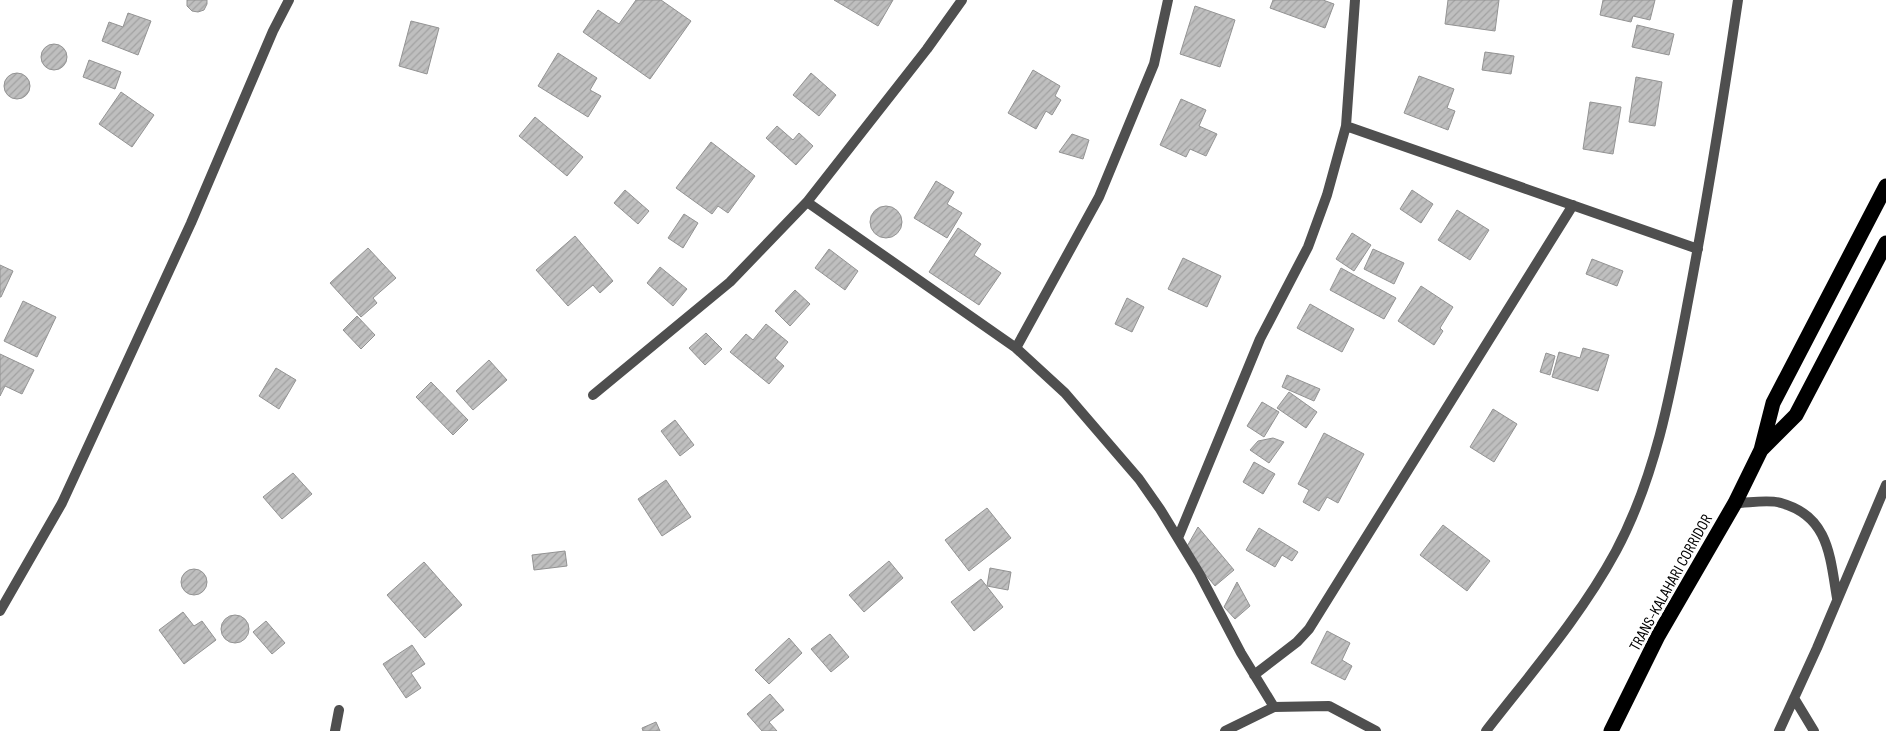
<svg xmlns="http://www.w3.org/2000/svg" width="1886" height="731" font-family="'Sofia Sans Condensed',sans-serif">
	<defs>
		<pattern id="building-hatch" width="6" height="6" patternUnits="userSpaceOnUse" patternTransform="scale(1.25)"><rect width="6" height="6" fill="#bfbfbf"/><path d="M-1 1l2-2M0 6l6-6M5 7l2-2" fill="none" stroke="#a2a2a2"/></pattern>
	</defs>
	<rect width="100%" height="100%" fill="#fff"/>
	<path fill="url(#building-hatch)" stroke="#939393" d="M187,0H207V4L204,10L198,12L192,11L187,6Z
		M636,0H661L691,21L650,79L583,32L598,10L619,24Z
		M834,0H893L878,26Z
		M1273,0H1323L1334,4L1325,28L1270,8Z
		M1448,0H1499L1495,31L1445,24Z
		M1603,0H1655L1650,20L1633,16L1631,22L1600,15Z
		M1195,6L1235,20L1220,67L1180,54Z
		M128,13L151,21L138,55L102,41L109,22L123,27Z
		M411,21L439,28L427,74L399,66Z
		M1637,25L1674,34L1669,55L1632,47Z
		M41 57a13 13 0 1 1 26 0a13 13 0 1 1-26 0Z
		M1485,52L1514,56L1511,74L1482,70Z
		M558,53L597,78L590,90L601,96L588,117L538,86Z
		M89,60L121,72L115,89L83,77Z
		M1033,70L1060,86L1055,96L1061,100L1052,115L1046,111L1036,129L1008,113Z
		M4 86a13 13 0 1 1 26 0a13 13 0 1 1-26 0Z
		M811,73L836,95L819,116L793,95Z
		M1419,76L1454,89L1447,108L1455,111L1448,130L1404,113Z
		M1636,77L1662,82L1655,126L1629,122Z
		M121,92L154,115L132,147L99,124Z
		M1181,99L1206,110L1199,126L1217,134L1206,156L1190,149L1186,157L1160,145Z
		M1590,102L1621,107L1613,154L1583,149Z
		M535,117L583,157L567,176L519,136Z
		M777,126L793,140L799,133L813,146L796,165L766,138Z
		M1072,134L1089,140L1083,159L1059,152Z
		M711,142L755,176L728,213L718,206L712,214L676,188Z
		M936,181L954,192L947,204L962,213L947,238L914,218Z
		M625,190L649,211L638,224L614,203Z
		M1412,190L1433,204L1421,223L1400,209Z
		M870 222a16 16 0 1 1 32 0a16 16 0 1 1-32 0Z
		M1457,210L1489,230L1470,260L1438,240Z
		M684,214L698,223L683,248L668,238Z
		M958,228L981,244L974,255L1001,273L979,305L929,272Z
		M1352,233L1371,245L1354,271L1336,259Z
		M575,236L613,281L600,293L593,285L568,306L536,270Z
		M368,248L396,278L373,298L377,303L361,317L330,283Z
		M829,249L858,271L845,290L815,268Z
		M1373,249L1404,263L1394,284L1364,269Z
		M1183,258L1221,276L1207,307L1168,289Z
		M1592,259L1623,271L1617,286L1586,274Z
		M0,265L13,271L1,297H0Z
		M660,267L687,289L673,306L647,283Z
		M1341,268L1396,298L1384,319L1330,290Z
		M1421,286L1453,307L1440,328L1443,331L1434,345L1398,321Z
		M795,290L810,304L790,326L775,311Z
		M1127,298L1144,307L1132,332L1115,324Z
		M23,301L56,317L37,357L4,341Z
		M1310,304L1354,329L1342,352L1297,328Z
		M357,316L375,335L361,349L343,330Z
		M766,324L788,342L775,358L784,366L769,384L730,352L746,334L753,340Z
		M706,333L722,349L705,365L689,348Z
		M1583,348L1609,355L1598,391L1552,377L1559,352L1580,358Z
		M1546,353L1555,356L1550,375L1540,372Z
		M0,354L34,370L22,394L5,386L0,396Z
		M489,360L507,380L473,410L456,391Z
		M276,368L296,380L279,409L259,396Z
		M1287,375L1320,389L1314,401L1282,387Z
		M431,382L468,420L453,435L416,397Z
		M1289,392L1317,412L1306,428L1277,408Z
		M1262,402L1279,412L1264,437L1247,426Z
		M1493,409L1517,424L1494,462L1470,447Z
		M675,420L694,445L680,456L661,431Z
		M1324,433L1364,454L1338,503L1327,497L1319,511L1303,502L1309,490L1298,484Z
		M1273,438L1284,442L1269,463L1250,450L1258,441Z
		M1254,462L1275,474L1263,494L1243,482Z
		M293,473L312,494L282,519L263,497Z
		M666,480L691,517L662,536L638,499Z
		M987,508L1011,538L969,571L945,540Z
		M1443,525L1490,561L1467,591L1420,555Z
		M1198,527L1234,570L1215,586L1185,550Z
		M1259,528L1298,552L1292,561L1282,555L1275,567L1246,550Z
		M565,551L567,566L534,570L532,555Z
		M889,561L903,578L864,612L849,595Z
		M424,562L462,605L425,638L387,595Z
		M990,568L1011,572L1008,590L987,586Z
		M181 582a13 13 0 1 1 26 0a13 13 0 1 1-26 0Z
		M981,579L1003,607L974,631L951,602Z
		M1237,582L1250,606L1235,619L1224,607Z
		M183,612L194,626L202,621L216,640L184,664L159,630Z
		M221 629a14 14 0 1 1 28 0a14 14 0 1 1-28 0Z
		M266,621L285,643L272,654L253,632Z
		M1327,631L1350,643L1342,660L1352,666L1345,680L1311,663Z
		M830,634L849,657L831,672L811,649Z
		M789,638L802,653L769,684L755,670Z
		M412,645L425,664L411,673L421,688L406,698L383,664Z
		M770,694L784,710L769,722L777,731H762L747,714Z
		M656,722L660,731H643L642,728Z"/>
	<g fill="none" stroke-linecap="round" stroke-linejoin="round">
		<path stroke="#4f4f4f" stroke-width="10" d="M1346,126L1698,249
			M807,202L1016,348L1065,393L1139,479L1160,509L1199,573L1241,653L1274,707
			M1016,348L1099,197L1154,64L1168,0
			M593,395L730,282L807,202L927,49L962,0
			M1735,503C1748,503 1770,499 1781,503C1829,516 1830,557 1837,598
			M1178,538L1260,339L1308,247L1327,195L1346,126L1355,0
			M0,611L62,503L191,223L273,31L289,0
			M1254,675L1297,642L1309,629L1573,205
			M1794,698L1814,731
			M335,731L339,710
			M1225,731L1274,707L1329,706L1376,731
			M1486,731C1531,673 1581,616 1616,551C1657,474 1672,386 1688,301C1707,201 1723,101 1738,0
			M1779,731L1817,648L1886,485"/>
		<path stroke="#000" stroke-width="15" d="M1761,450L1796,415L1886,243
			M1611,731L1658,636L1735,503L1761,450L1773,403L1886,186"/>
	</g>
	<g text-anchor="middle" stroke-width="5" stroke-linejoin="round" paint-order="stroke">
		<g font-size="16" fill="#000" stroke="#fff">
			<text transform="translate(1670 582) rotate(-61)" y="6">TRANS-KALAHARI CORRIDOR</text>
		</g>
	</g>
</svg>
